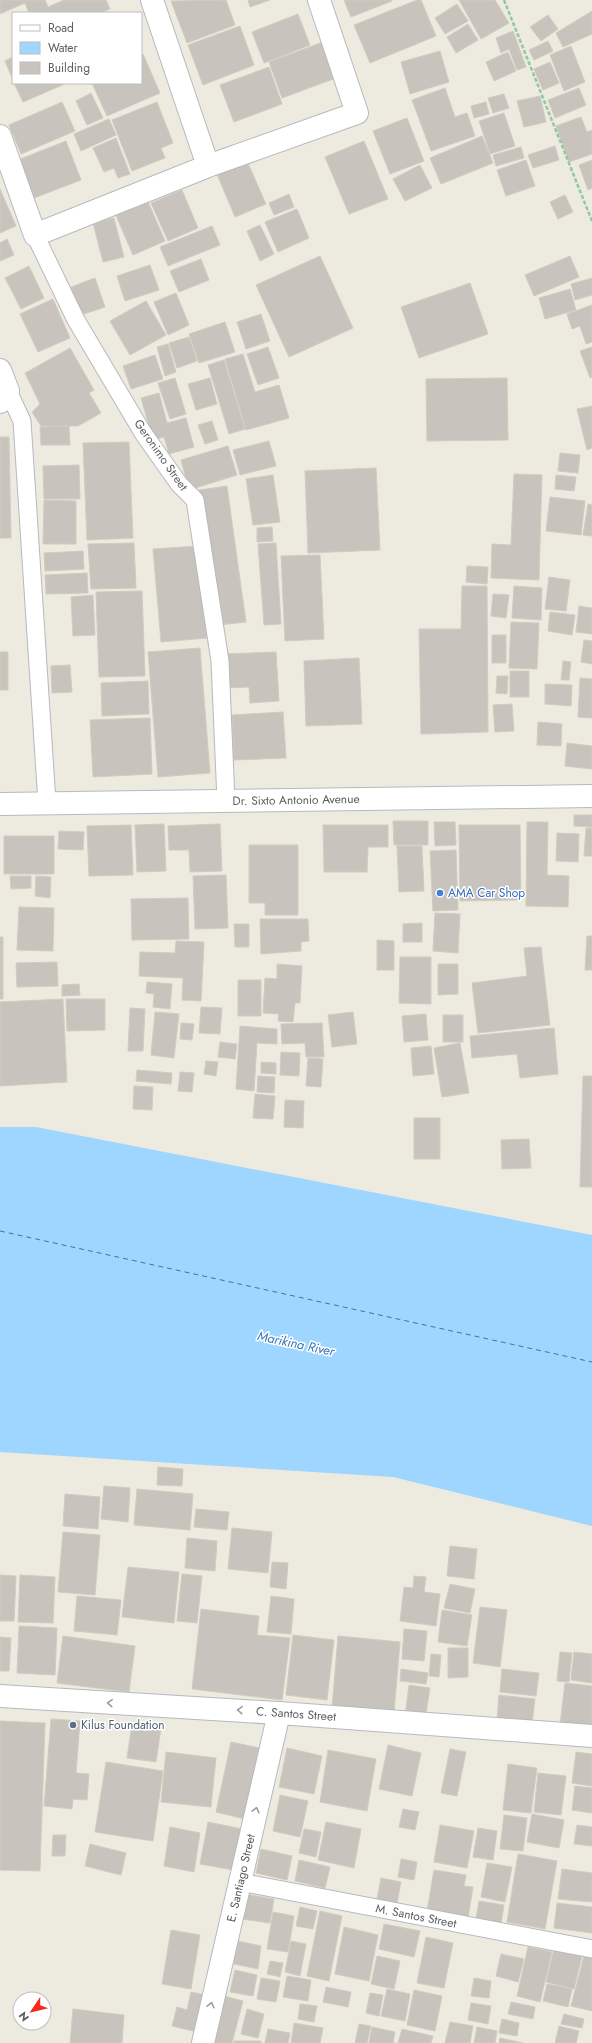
<svg xmlns="http://www.w3.org/2000/svg" width="592" height="2043" font-family="Jost,sans-serif">
	<rect width="100%" height="100%" fill="#edeadf"/>
	<path fill="#9ed6ff" d="M0,1127H36L592,1235V1526L393,1477L0,1452Z"/>
	<g fill="none" stroke-linecap="round" stroke-linejoin="round">
		<path stroke="#3276ba" stroke-width="1" stroke-dasharray="5 4" stroke-linecap="butt" d="M0,1231L592,1362"/>
	</g>
	<path fill="#c8c4bd" stroke="#d2ccbd" d="M0,0H45L48,7L64,0H106L110,9L100,13H29L25,3L0,14Z
		M226,0L235,25L187,43L171,1Z
		M248,0H270L250,7Z
		M344,0H392V1L351,17Z
		M417,0H421L436,36L370,63L354,25Z
		M459,0H495L509,23L481,39Z
		M457,4L468,21L445,34L435,18Z
		M592,11V34L563,47L556,33Z
		M298,14L310,45L264,63L252,32Z
		M548,15L558,29L541,41L530,27Z
		M468,24L478,40L456,53L447,37Z
		M240,26L254,65L203,85L188,45Z
		M513,31L526,67L517,70L509,49L501,53L496,38Z
		M548,41L553,51L534,60L529,50Z
		M323,42L336,78L282,98L269,62Z
		M571,46L585,82L564,91L550,55Z
		M440,51L449,82L410,94L401,62Z
		M508,52L516,71L494,81L486,62Z
		M143,54L160,93L107,116L92,83H141V55Z
		M13,57V80L5,61Z
		M550,62L559,83L543,90L534,69Z
		M269,67L282,104L234,122L220,85Z
		M14,83H67L23,102Z
		M445,88L455,117L467,113L475,136L431,151L412,100Z
		M579,88L586,105L555,118L548,100Z
		M91,93L103,118L87,125L76,101Z
		M504,94L509,108L493,113L488,98Z
		M540,96L546,122L524,127L517,101Z
		M62,102L75,131L21,154L9,125Z
		M157,102L173,143L161,148L165,158L132,171L112,120Z
		M486,102L489,114L474,118L471,106Z
		M504,113L515,146L490,154L479,121Z
		M581,117L587,132L592,130V154L569,162L556,126Z
		M407,118L424,161L390,174L373,131Z
		M109,119L116,135L81,151L74,134Z
		M482,136L493,163L441,184L430,158Z
		M116,138L130,174L118,178L114,168L104,172L93,148Z
		M66,141L81,180L34,198L18,160Z
		M364,141L388,199L349,214L325,157Z
		M555,146L559,160L533,168L528,155Z
		M521,147L524,158L496,166L493,155Z
		M526,160L535,186L506,196L497,170Z
		M592,160V188L588,190L579,165Z
		M247,161L266,204L235,217L217,174Z
		M420,165L432,188L405,201L393,179Z
		M0,189L16,226L0,233Z
		M182,190L198,228L168,241L151,203Z
		M289,194L294,207L274,215L269,203Z
		M565,195L573,212L558,219L550,202Z
		M146,197L165,241L133,255L114,211Z
		M297,209L309,238L278,252L265,222Z
		M114,218L124,257L103,262L93,223Z
		M260,225L274,254L260,261L247,231Z
		M212,226L220,245L168,266L160,247Z
		M7,239L14,255L0,261V243Z
		M320,256L353,328L289,357L256,285Z
		M570,256L579,277L534,296L525,275Z
		M201,259L209,280L179,292L170,271Z
		M150,265L159,290L125,301L117,276Z
		M29,266L44,298L21,309L5,278Z
		M95,278L105,307L81,315L71,287Z
		M592,278V295L575,300L571,284Z
		M470,283L488,334L419,358L401,307Z
		M570,289L576,310L545,319L539,298Z
		M176,293L189,325L168,335L154,302Z
		M53,299L70,338L38,352L20,314Z
		M146,301L166,335L130,355L110,321Z
		M592,305V342L586,344L580,326L572,329L567,314Z
		M261,314L270,341L246,349L237,322Z
		M225,322L235,352L199,363L189,334Z
		M189,337L197,361L177,368L169,343Z
		M168,344L176,372L165,376L157,347Z
		M268,347L279,378L258,385L247,354Z
		M592,347V377L590,378L580,351Z
		M70,348L94,390L89,393L101,413L78,426H41L32,412L40,404L25,373Z
		M243,354L255,392L279,385L289,418L246,430L225,359Z
		M155,355L163,379L131,389L123,366Z
		M224,360L245,429L229,434L208,365Z
		M175,378L186,414L170,419L158,383Z
		M210,378L217,404L196,410L188,384Z
		M507,378L508,440L427,441L426,379Z
		M159,393L167,423L186,418L194,447L169,454L164,437L153,440L141,398Z
		M592,406V448L587,450L577,409Z
		M212,421L218,440L205,444L198,425Z
		M69,426L70,445H41L40,427Z
		M0,437H9L11,538H0Z
		M269,441L276,466L240,475L233,450Z
		M129,442L133,538L87,540L83,443Z
		M228,446L237,475L189,490L181,460Z
		M560,453L580,455L578,473L558,471Z
		M79,465L80,499H44L43,466Z
		M376,468L380,550L308,553L305,471Z
		M514,474L542,475L539,580L491,578L492,544L511,545Z
		M273,475L280,522L253,525L246,479Z
		M556,475L576,477L574,491L555,489Z
		M227,486L246,622L218,625L199,490Z
		M550,497L585,501L581,535L546,531Z
		M44,500L76,501V544H43Z
		M588,504L592,505V536L583,535Z
		M272,527L273,541L257,542V528Z
		M134,543L136,588L91,589L88,544Z
		M276,543L281,624L264,625L258,544Z
		M198,546L207,638L161,642L153,549Z
		M83,551L84,569L45,571L44,553Z
		M320,555L324,639L285,641L281,556Z
		M467,566L488,567L487,584L466,582Z
		M87,573L88,593L46,594L45,575Z
		M549,577L570,580L566,611L545,609Z
		M462,586H487L488,732L421,734L419,629H461Z
		M514,586L542,588L541,620L512,618Z
		M142,591L145,676L99,677L96,592Z
		M493,594L509,595L506,618L491,616Z
		M93,595L95,635L73,636L71,597Z
		M579,606L592,608V634L576,632Z
		M550,612L575,615L572,635L548,631Z
		M511,622L539,623L537,669L509,668Z
		M492,635H506V663H492Z
		M584,640L592,641V664L581,662Z
		M200,648L210,773L158,777L148,652Z
		M0,652H8V690H0Z
		M276,652L279,701L250,703L249,687L226,688L224,654Z
		M359,658L362,724L306,726L304,661Z
		M563,661L571,662L569,680H561Z
		M70,665L72,692L52,693L51,666Z
		M510,671H529V697H510Z
		M497,676H508L507,694L496,693Z
		M580,678L592,679V718L578,717Z
		M148,681L149,714L102,716L101,683Z
		M545,684L572,685L571,706L545,704Z
		M512,704L514,731L495,732L493,705Z
		M283,712L286,758L234,760L232,715Z
		M150,718L152,774L93,777L90,720Z
		M538,722L562,724L561,746L537,745Z
		M567,743L592,746V769L565,766Z
		M574,815H592V827L574,826Z
		M393,821H428V845H394Z
		M434,822H455L456,845L435,846Z
		M527,822H548L547,875L569,876L568,907L526,906Z
		M164,824L166,871L137,872L135,825Z
		M220,824L222,871L190,872L189,850H169L168,826Z
		M131,825L133,875L89,876L87,826Z
		M323,825H388V847H368L367,872H324Z
		M459,825H520L521,900L460,901Z
		M586,828H592V856H584Z
		M59,831L84,832L83,850L58,849Z
		M557,833L579,834L578,862L556,861Z
		M4,836H54V874H4Z
		M249,845H298V915H265V903H249Z
		M397,846H422L424,891L399,892Z
		M456,850L458,910L433,911L430,851Z
		M226,875L228,928L195,929L193,876Z
		M10,876H31V888L11,889Z
		M36,876L51,877L50,898L35,896Z
		M188,898L189,939L132,940L131,899Z
		M19,907L54,908L53,951L17,950Z
		M435,913L460,914L458,953L433,951Z
		M260,919H308L309,941L301,942V951L261,954Z
		M422,923V942H403V924Z
		M234,924H249V947H235Z
		M587,936H592V970H585Z
		M0,937H3V999H0Z
		M377,940L394,941V970H377Z
		M176,941L204,942L201,1001L182,1000L183,978L139,976L140,952L175,953Z
		M541,947L550,1025L478,1033L472,983L527,976L524,948Z
		M400,957H431V1004L399,1003Z
		M57,962L58,986L17,987L16,963Z
		M277,964L302,966L300,1003H295L293,1022L278,1021L279,1014L263,1013L265,978L277,979Z
		M438,964H458V994L438,995Z
		M238,980H261V1016H238Z
		M147,982L172,984L170,1009L153,1007L154,994L146,993Z
		M79,984L80,995L62,996V985Z
		M63,999L67,1082L0,1086V1002Z
		M66,999H105V1030L67,1031Z
		M201,1007L222,1008L220,1034L199,1033Z
		M130,1008L145,1009L143,1051H128Z
		M155,1012L179,1014L174,1058L151,1055Z
		M353,1012L357,1044L332,1047L328,1015Z
		M426,1014L428,1040L404,1042L402,1016Z
		M443,1015H463V1042H443Z
		M181,1023L194,1024L192,1040L180,1039Z
		M322,1023L324,1057H306L305,1043L282,1044L281,1024Z
		M240,1026L277,1029V1044L257,1043L254,1091L236,1089Z
		M554,1028L558,1074L520,1078L517,1054L472,1058L470,1036Z
		M220,1042L237,1044L235,1059L218,1057Z
		M460,1043L469,1093L442,1097L434,1048Z
		M431,1046L434,1074L413,1076L411,1048Z
		M281,1052L300,1053L299,1076L280,1075Z
		M308,1058L323,1059L321,1087L306,1086Z
		M206,1061L218,1062L216,1076L204,1074Z
		M261,1062L276,1063V1074L261,1073Z
		M137,1070L172,1073L171,1084L136,1081Z
		M180,1072L194,1073L192,1092L178,1091Z
		M258,1076L275,1077L274,1093L257,1092Z
		M583,1076H592V1187H580Z
		M134,1086L153,1087L152,1110L133,1109Z
		M255,1094L275,1096L273,1119L253,1118Z
		M285,1100L304,1101L303,1128L284,1127Z
		M414,1118H440V1159H414Z
		M529,1139L531,1168L502,1169L501,1140Z
		M158,1467L183,1469L182,1486L157,1485Z
		M104,1486L130,1488L128,1522L101,1519Z
		M137,1489L193,1494L190,1530L134,1525Z
		M65,1494L100,1497L98,1529L63,1526Z
		M196,1509L229,1512L227,1530L194,1527Z
		M232,1528L272,1532L268,1573L228,1569Z
		M63,1532L100,1535L95,1595L58,1592Z
		M187,1538L217,1541L215,1571L185,1568Z
		M450,1546L477,1549L474,1579L447,1576Z
		M272,1562L288,1563L286,1589L270,1587Z
		M128,1567L179,1572L174,1623L122,1617Z
		M182,1574L202,1576L197,1623L177,1621Z
		M0,1575L16,1576L14,1621H0Z
		M20,1575L55,1577L53,1623L18,1622Z
		M414,1576L426,1577L424,1592L440,1594L436,1626L400,1621L404,1587L413,1588Z
		M450,1584L475,1589L470,1613L444,1608Z
		M77,1596L121,1600L117,1635L74,1631Z
		M271,1596L294,1599L291,1634L267,1632Z
		M480,1607L507,1610L500,1667L473,1663Z
		M201,1609L259,1616L257,1635L290,1638L282,1700L192,1689Z
		M442,1610L472,1615L467,1646L438,1642Z
		M19,1626L57,1628L55,1675L17,1673Z
		M404,1629L427,1631L424,1661L402,1659Z
		M293,1635L334,1640L327,1700L286,1695Z
		M63,1636L135,1646L129,1692L57,1683Z
		M338,1636L400,1642L394,1713L332,1708Z
		M0,1637L11,1638L9,1671H0Z
		M448,1648H468V1677L448,1678Z
		M560,1652L572,1653L569,1682L557,1681Z
		M574,1652L592,1654V1683L571,1680Z
		M431,1654L441,1655L439,1677L429,1676Z
		M401,1669L428,1673L426,1684L400,1681Z
		M502,1669L539,1673L536,1696L500,1692Z
		M565,1683L592,1686V1729L560,1725Z
		M409,1685L430,1688L425,1719L405,1716Z
		M499,1695L535,1699L532,1723L497,1720Z
		M51,1719L80,1721L76,1773L89,1774L87,1800L73,1799L72,1809L44,1806Z
		M0,1721L45,1723L40,1871L0,1870Z
		M132,1724L161,1728L156,1762L127,1758Z
		M231,1742L264,1749L249,1820L216,1812Z
		M388,1745L421,1753L412,1796L379,1789Z
		M287,1748L322,1756L314,1794L279,1787Z
		M450,1749L466,1752L457,1796L441,1793Z
		M328,1750L376,1759L367,1811L320,1802Z
		M166,1752L216,1758L211,1807L161,1802Z
		M576,1752L592,1754V1786L572,1783Z
		M106,1762L163,1771L153,1841L95,1832Z
		M508,1764L537,1768L531,1813L503,1810Z
		M538,1773L566,1776L561,1815L534,1812Z
		M575,1786L592,1788V1813L572,1810Z
		M280,1795L308,1801L300,1837L273,1831Z
		M403,1809L419,1812L415,1830L399,1827Z
		M532,1814L564,1820L559,1848L527,1842Z
		M504,1815L527,1818L523,1851L500,1849Z
		M208,1822L247,1830L239,1871L200,1864Z
		M326,1822L361,1829L354,1868L318,1860Z
		M440,1825L474,1831L467,1868L434,1862Z
		M577,1825L592,1827V1846L574,1844Z
		M170,1827L200,1833L194,1872L164,1866Z
		M478,1828L497,1831L493,1860L473,1857Z
		M304,1829L321,1832L316,1857L299,1853Z
		M53,1835H66L65,1856H52Z
		M90,1844L126,1853L121,1875L85,1866Z
		M261,1849L292,1856L287,1880L256,1873Z
		M518,1854L557,1861L545,1929L507,1922Z
		M401,1859L417,1862L414,1880L398,1877Z
		M299,1860L330,1867L325,1888L295,1881Z
		M487,1863L512,1867L505,1902L481,1897Z
		M562,1869L592,1873V1902L558,1899Z
		M434,1870L466,1875L464,1886L473,1887L468,1918L427,1911Z
		M381,1878L401,1882L397,1903L377,1899Z
		M245,1894L274,1899L270,1923L242,1919Z
		M479,1901L504,1905L501,1924L476,1919Z
		M557,1903L592,1907V1933L554,1928Z
		M300,1907L317,1911L313,1929L296,1926Z
		M320,1911L342,1916L329,1981L307,1976Z
		M273,1912L294,1916L288,1952L267,1949Z
		M384,1924L420,1931L414,1957L379,1949Z
		M344,1927L378,1935L369,1981L335,1974Z
		M171,1930L200,1935L191,1989L162,1984Z
		M426,1937L453,1943L444,1988L417,1983Z
		M233,1940L261,1946L258,1969L229,1963Z
		M291,1941L306,1944L300,1976L285,1972Z
		M528,1947L552,1952L540,2002L517,1996Z
		M554,1949L582,1956L574,1989L546,1982Z
		M585,1952L592,1953V2011L571,2006Z
		M501,1954L524,1959L518,1982L496,1976Z
		M377,1956L400,1961L394,1989L371,1984Z
		M270,1961L283,1963L280,1977L267,1974Z
		M235,1970L257,1975L253,1996L230,1992Z
		M287,1976L311,1980L308,2001L283,1997Z
		M261,1978L280,1981L276,2002L257,1999Z
		M474,1978L491,1981L489,1998L471,1996Z
		M547,1984L572,1989L568,2007L543,2001Z
		M326,1987L351,1992L348,2007L323,2002Z
		M387,1989L410,1994L405,2021L381,2016Z
		M414,1990L442,1996L435,2031L407,2025Z
		M191,1992L206,1995L197,2032L172,2026L177,2007L187,2010Z
		M370,1993L383,1995L379,2016L366,2013Z
		M220,1995L243,2001L232,2043H210Z
		M511,2002L535,2007L533,2019L508,2014Z
		M471,2003L491,2006L488,2024L468,2020Z
		M300,2004L317,2006L314,2022L298,2019Z
		M73,2009L124,2015L122,2043H70Z
		M247,2009L264,2014L258,2038L241,2034Z
		M564,2014L584,2019L582,2028L561,2024Z
		M502,2019L519,2023L517,2036L499,2033Z
		M450,2022L473,2026L470,2043H445Z
		M294,2023L323,2028L320,2043H291Z
		M359,2024L371,2026L367,2043H355Z
		M559,2026L579,2031L576,2043H555Z
		M372,2027L395,2032L393,2043H369Z
		M477,2027L497,2031L495,2043H474Z
		M268,2029L290,2033L288,2043H265Z
		M402,2029L433,2036L431,2043H398Z
		M500,2038L523,2043H499Z
		M234,2041H261V2043H234Z"/>
	<g fill="none" stroke-linecap="round" stroke-linejoin="round">
		<defs>
			<path id="service" d="M35,235L76,320L143,433L179,484L195,500L220,661L226,801
				M8,391L22,421L47,803
				M240,1882L592,1949"/>
			<path id="minor" d="M152,0L208,166
				M0,136L35,235L208,166L357,113L319,0
				M0,370L8,391L0,402
				M0,1696L293,1714L592,1736
				M203,2043L279,1713"/>
			<path id="secondary" d="M0,804L592,796"/>
		</defs>
		<use href="#service" stroke="#b6b9be" stroke-width="19"/>
		<use href="#minor" stroke="#b6b9be" stroke-width="24"/>
		<use href="#secondary" stroke="#b6bac0" stroke-width="24"/>
		<path stroke="#92c9a1" stroke-width="2.5" stroke-dasharray="4 2" stroke-linecap="butt" d="M504,0L592,221"/>
		<use href="#service" stroke="#fff" stroke-width="17"/>
		<use href="#minor" stroke="#fff" stroke-width="22"/>
		<use href="#secondary" stroke="#fff" stroke-width="22"/>
	</g>
	<defs><path id="oneway-chevron" d="M-2-3.5L2.5 0L-2 3.5" fill="none" stroke-width="1.6" stroke-linecap="round" stroke-linejoin="round"/></defs>
	<g stroke="#9b9ea1">
		<use href="#oneway-chevron" transform="translate(110 1703) rotate(-176)"/>
		<use href="#oneway-chevron" transform="translate(240 1710) rotate(-176)"/>
		<use href="#oneway-chevron" transform="translate(256 1810) rotate(-77)"/>
		<use href="#oneway-chevron" transform="translate(211 2005) rotate(-77)"/>
	</g>
	<circle fill="#3f7fe0" stroke="#fff" stroke-width="1.5" cx="440" cy="893" r="4"/>
	<circle fill="#5c6f8a" stroke="#fff" stroke-width="1.5" cx="73" cy="1725" r="4"/>
	<g text-anchor="middle" stroke-width="3" stroke-linejoin="round" paint-order="stroke">
		<g font-size="12" fill="#595d62" stroke="#fff">
			<text transform="translate(161 455) rotate(55)" y="4">Geronimo Street</text>
			<text transform="translate(296 800) rotate(-1)" y="4">Dr. Sixto Antonio Avenue</text>
			<text transform="translate(296 1714) rotate(4)" y="4">C. Santos Street</text>
			<text transform="translate(241 1878) rotate(-77)" y="4">E. Santiago Street</text>
			<text transform="translate(416 1916) rotate(11)" y="4">M. Santos Street</text>
		</g>
		<g font-size="12" fill="#366cbe" stroke="#fff" text-anchor="start">
			<text x="448" y="897">AMA Car Shop</text>
		</g>
		<g font-size="12" fill="#4e5e75" stroke="#fff" text-anchor="start">
			<text x="81" y="1729">Kilus Foundation</text>
		</g>
		<g font-size="13" font-style="italic" fill="#3276ba" stroke="#fff">
			<text transform="translate(296 1343) rotate(12)" y="5">Marikina River</text>
		</g>
	</g>
	<rect x="12" y="12" width="130" height="72" fill="#ffffff" stroke="#bdbec0"/>
	<rect x="20" y="25" width="20" height="6" fill="#ffffff" stroke="#bdbec0"/>
	<text x="48" y="32" font-size="12" fill="#595d62">Road</text>
	<rect x="20" y="42" width="20" height="12" fill="#9ed6ff" stroke="#bdbec0"/>
	<text x="48" y="52" font-size="12" fill="#595d62">Water</text>
	<rect x="20" y="62" width="20" height="12" fill="#c8c4bd" stroke="#bdbec0"/>
	<text x="48" y="72" font-size="12" fill="#595d62">Building</text>
	<g transform="translate(32 2011) rotate(235)"><circle r="19" fill="#ffffff" stroke="#bdbec0"/>
	<path d="M0-3L7 15L0 10L-7 15Z" fill="#f9291a"/>
	<text y="-6" font-size="11" font-weight="bold" text-anchor="middle" fill="#595d62">N</text>
	</g>
</svg>
